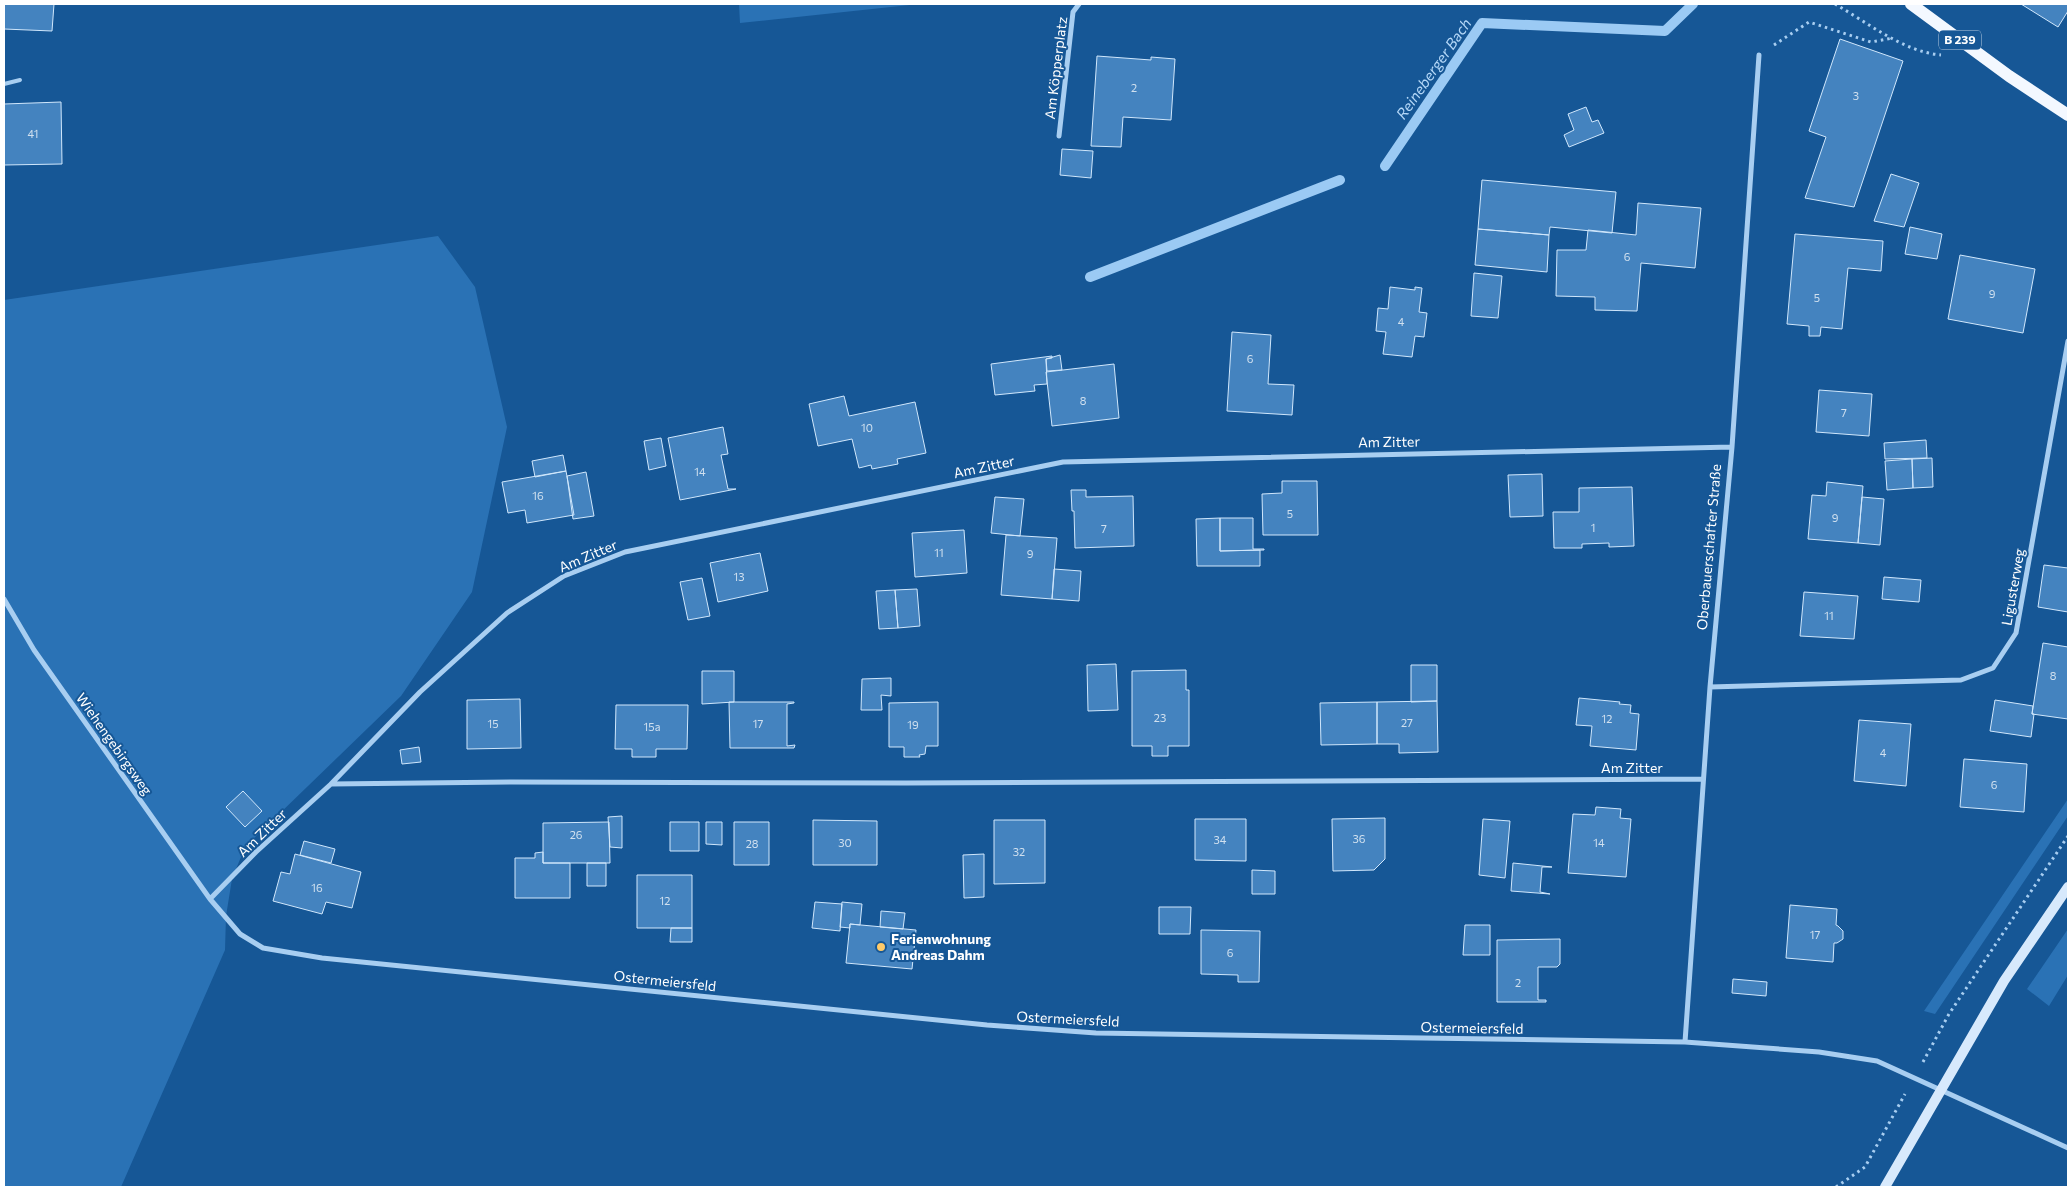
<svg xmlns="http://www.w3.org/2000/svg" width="2072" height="1191" font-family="Commissioner,sans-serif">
	<rect width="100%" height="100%" fill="#165796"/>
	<path fill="#2a72b5" d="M739,4H919L740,23Z
		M438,236L475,287L507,427L472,592L401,696L245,847L232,879L226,916L225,950L121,1187H4V300Z
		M2068,799V816L1935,1014L1924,1011Z
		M2068,929V975L2049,1006L2027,989Z"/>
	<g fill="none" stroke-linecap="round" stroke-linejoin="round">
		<path stroke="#9bcaf4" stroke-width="10" d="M1385,166L1482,23L1665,31L1693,4
			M1090,277L1340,180"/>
	</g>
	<path fill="#4483bf" stroke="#d0e7fc" d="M4,4H54L52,31L4,29Z
		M2021,4H2068V11L2058,27Z
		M1840,39L1903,61L1854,207L1805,198L1826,137L1809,131Z
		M1097,56L1151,60V57L1175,59L1171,120L1123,117L1121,147L1091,146Z
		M61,102L62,164L4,165V104Z
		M1586,107L1592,122L1598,120L1604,133L1569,147L1564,135L1574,130L1568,114Z
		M1062,149L1093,151L1091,178L1060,175Z
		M1891,174L1919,183L1904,227L1874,221Z
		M1482,180L1616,192L1612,233L1550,227L1549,235L1478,229Z
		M1638,203L1701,208L1695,268L1641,263L1637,311L1595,310V297L1556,296L1557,250H1586L1588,230L1636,235Z
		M1910,227L1942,234L1937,259L1905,254Z
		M1478,229L1549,235L1547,272L1475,265Z
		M1795,234L1883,241L1881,271L1848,268L1842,329L1821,327L1820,336H1809V326L1787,324Z
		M1960,255L2035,269L2023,333L1948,319Z
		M1474,273L1502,276L1498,318L1471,316Z
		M1390,287L1415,290V287L1422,288L1419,312L1427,313L1424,337L1415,336L1412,357L1383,354L1386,332L1376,331L1378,308L1388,309Z
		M1232,332L1271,335L1268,384L1294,385L1292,415L1227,411Z
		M1060,355L1062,370L1047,371L1046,359Z
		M1052,356V358L1046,359L1047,384L1034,385L1035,391L995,395L991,364Z
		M1114,364L1119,418L1052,426L1046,372Z
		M1819,390L1872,394L1869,436L1816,432Z
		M844,396L849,416L915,402L926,453L897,459L898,464L872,469L871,465L859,468L852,439L818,446L809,404Z
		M723,427L728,454L721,455L728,489H736L680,500L668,438Z
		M661,438L666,466L649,470L644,441Z
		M1926,440L1927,458L1885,459L1884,443Z
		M563,455L566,471L535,477L532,461Z
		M1932,458L1933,487L1913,488L1912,459Z
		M1912,459L1913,488L1887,490L1885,461Z
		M566,471L574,515L527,523L525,510L508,513L502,482Z
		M586,472L594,516L573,519L567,476Z
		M1542,474L1543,516L1510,517L1508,475Z
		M1282,481H1317L1318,535H1263L1262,494L1282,493Z
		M1827,482L1863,486L1858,543L1808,539L1812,495L1826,496Z
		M1632,487L1634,546L1609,547V543L1582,544V548H1554L1553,512H1579V488Z
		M1071,490H1086V497L1133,496L1134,546L1075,548L1074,511H1072Z
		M995,497L1024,499L1020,536L991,533Z
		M1862,497L1884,499L1880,545L1858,543Z
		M1220,518V551L1260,550V566H1197L1196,519Z
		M1220,518H1253V549H1264V550L1220,551Z
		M964,530L967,573L915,577L912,533Z
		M1006,535L1057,538L1052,599L1001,595Z
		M760,553L768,591L718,602L710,563Z
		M2044,565L2068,568V612L2038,607Z
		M1054,569L1081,571L1079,601L1052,599Z
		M1884,577L1921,580L1919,602L1882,599Z
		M702,578L710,616L688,620L680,582Z
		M917,589L920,626L898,628L895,590Z
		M895,590L898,628L879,629L876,591Z
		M1804,592L1858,596L1854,639L1800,636Z
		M2043,643L2068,647V719L2032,714Z
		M1116,664L1118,710L1088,711L1087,665Z
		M1411,665H1437V701L1411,702Z
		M1186,670V690H1189V746H1168V756H1152V746H1132V671Z
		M702,671H734V702L702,704Z
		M891,678V696L881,695L882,710H861L862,679Z
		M1579,698L1620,702L1619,704L1631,705L1630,713L1639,714L1636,750L1590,746L1592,726L1576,725Z
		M520,699L521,748L467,749V700Z
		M1995,700L2033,706L2032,714H2034L2031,737L1990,731Z
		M1437,701L1438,752L1399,753V744H1377V702Z
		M729,702H794V703L787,704V746L795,745L794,748H730Z
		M938,702V746H926L925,754L919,755L920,757H904V747H889V703Z
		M1377,702V744L1321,745L1320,703Z
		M616,705H688L687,749H656V757H632V749H615Z
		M1859,720L1911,724L1906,786L1854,781Z
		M419,747L421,762L402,764L400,750Z
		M1964,759L2027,764L2024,812L1960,807Z
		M243,791L262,811L245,827L226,807Z
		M1596,807L1621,809L1620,818L1631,819L1626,877L1568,873L1573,814L1595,815Z
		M622,816V848L610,847L608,817Z
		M1385,818V859L1374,870L1333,871L1332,819Z
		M1195,819H1246V861L1195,860Z
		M1483,819L1510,821L1505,878L1479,875Z
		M813,820L877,821V865H813Z
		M994,820H1045V883L994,884Z
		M609,822L610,863H543V823Z
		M670,822H699V851H670Z
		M706,822H722V845L706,844Z
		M734,822H769V865H734Z
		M304,841L335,849L331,863L300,855Z
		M543,852V863H570V898H515V858H535V853Z
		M295,854L361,872L352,908L326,902L322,914L273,901L281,872L290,874Z
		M984,854V897L964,898L963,855Z
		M587,863H606V886H587Z
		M1513,863L1552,867H1542L1540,892L1550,894L1511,891Z
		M1252,870L1275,871V894H1252Z
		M637,875H692V928H637Z
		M815,902L842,904L840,931L812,928Z
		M842,902L862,904L860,925L850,924V928L840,927Z
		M1790,905L1837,909L1836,925L1838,926L1843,931V939L1837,943H1834L1833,962L1786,958Z
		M1159,907H1191L1190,934H1159Z
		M881,911L905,913L903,929L880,927Z
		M850,924L916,930L912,969L846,963Z
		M1465,925H1490V955H1463Z
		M671,928H692V942H670Z
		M1201,930L1260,931L1259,982H1238V975L1201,974Z
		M1560,939V964L1557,967H1538V1000H1546V1002H1497V940Z
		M1733,979L1767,982L1766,996L1732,993Z"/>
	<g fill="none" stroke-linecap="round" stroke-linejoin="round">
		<path stroke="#a8cef1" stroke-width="3" stroke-dasharray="2.5 4" stroke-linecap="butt" d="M1835,4C1868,23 1904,52 1941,55
			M1774,45L1809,22L1871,42L1893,38
			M1923,1062L1949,1014L2068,836
			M1836,1187L1865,1167L1905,1094"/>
		<path stroke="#a8cef1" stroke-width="4" d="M4,84L20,80"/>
		<path stroke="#a8cef1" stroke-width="5" d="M1059,136L1073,12L1079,4
			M4,599L34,650L210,899L240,934L263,948L322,958L987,1025L1096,1033L1685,1042L1819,1052L1877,1061L2068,1148
			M1710,687L1961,680L1993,668L2016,633L2068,341
			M331,784L511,782L906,783L1703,779
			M210,899L256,852L331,784L420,692L507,613L564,576L625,552L1063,462L1732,447
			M1685,1042L1710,687L1732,447L1759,55"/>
		<path stroke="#d7e9fc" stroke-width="10" d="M1885,1187L2004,981L2068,887"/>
		<path stroke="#f3f8ff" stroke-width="12" d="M1911,4L2009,76L2068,115"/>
	</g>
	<circle fill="#ffca69" stroke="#165796" stroke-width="2" cx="881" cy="947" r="5"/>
	<g text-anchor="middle" stroke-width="4" stroke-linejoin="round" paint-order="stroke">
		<g font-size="11" fill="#d0e0ef">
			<text x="1134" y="92">2</text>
			<text x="1856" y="100">3</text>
			<text x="33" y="138">41</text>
			<text x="1627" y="261">6</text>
			<text x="1992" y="298">9</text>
			<text x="1817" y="302">5</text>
			<text x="1401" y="326">4</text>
			<text x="1250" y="363">6</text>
			<text x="1083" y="405">8</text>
			<text x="1844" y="417">7</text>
			<text x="867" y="432">10</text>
			<text x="700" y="476">14</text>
			<text x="538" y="500">16</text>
			<text x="1290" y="518">5</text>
			<text x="1835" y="522">9</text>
			<text x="1593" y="532">1</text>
			<text x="1104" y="533">7</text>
			<text x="939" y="557">11</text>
			<text x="1030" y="558">9</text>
			<text x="739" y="581">13</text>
			<text x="1829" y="620">11</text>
			<text x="2053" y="680">8</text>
			<text x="1160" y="722">23</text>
			<text x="1607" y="723">12</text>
			<text x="1407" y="727">27</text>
			<text x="493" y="728">15</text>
			<text x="758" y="728">17</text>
			<text x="913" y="729">19</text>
			<text x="652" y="731">15a</text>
			<text x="1883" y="757">4</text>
			<text x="1994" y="789">6</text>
			<text x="576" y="839">26</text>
			<text x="1359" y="843">36</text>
			<text x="1220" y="844">34</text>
			<text x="845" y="847">30</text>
			<text x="1599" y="847">14</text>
			<text x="752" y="848">28</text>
			<text x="1019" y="856">32</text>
			<text x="317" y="892">16</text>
			<text x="665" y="905">12</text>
			<text x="1815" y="939">17</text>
			<text x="1230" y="957">6</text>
			<text x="1518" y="987">2</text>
		</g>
		<rect fill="#165796" stroke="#b9cde0" stroke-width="1" x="1939" y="30.5" width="42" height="19" rx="4"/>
		<g font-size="12" font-weight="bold" fill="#fff">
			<text x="1960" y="44">B 239</text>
		</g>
		<g font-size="14" fill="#fff" stroke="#165796">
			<text transform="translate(1056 68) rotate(-83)" y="5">Am Köpperplatz</text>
			<text transform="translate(1389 442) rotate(-1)" y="5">Am Zitter</text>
			<text transform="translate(984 467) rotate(-12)" y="5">Am Zitter</text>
			<text transform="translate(1709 547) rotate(-85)" y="5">Oberbauerschafter Straße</text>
			<text transform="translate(588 556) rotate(-23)" y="5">Am Zitter</text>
			<text transform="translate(2013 587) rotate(-80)" y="5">Ligusterweg</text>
			<text transform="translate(114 744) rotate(55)" y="5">Wiehengebirgsweg</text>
			<text x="1632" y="773">Am Zitter</text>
			<text transform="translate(262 833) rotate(-44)" y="5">Am Zitter</text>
			<text transform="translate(665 981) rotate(6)" y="5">Ostermeiersfeld</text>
			<text transform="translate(1068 1019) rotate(3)" y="5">Ostermeiersfeld</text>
			<text transform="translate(1472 1028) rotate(1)" y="5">Ostermeiersfeld</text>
		</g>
		<g font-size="14" font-weight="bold" fill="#fff" stroke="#165796" text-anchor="start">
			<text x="891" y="944">Ferienwohnung<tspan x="891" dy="16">Andreas Dahm</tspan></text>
		</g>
		<g font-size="15" font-style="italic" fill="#b5d8f8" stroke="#165796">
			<text transform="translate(1434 69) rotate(-55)" y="5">Reineberger Bach</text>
		</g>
	</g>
	<rect width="2072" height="1191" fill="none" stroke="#ffffff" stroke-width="10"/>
</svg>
